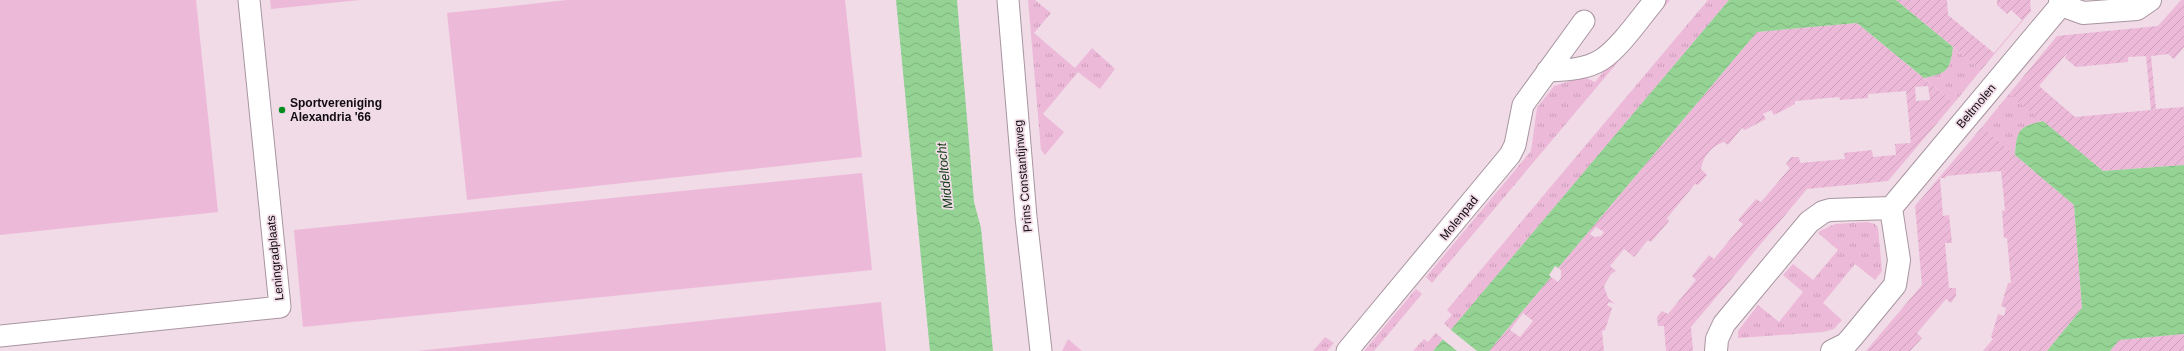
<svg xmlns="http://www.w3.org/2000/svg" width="2184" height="351" font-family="Arial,sans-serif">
	<defs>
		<pattern id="grass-tufts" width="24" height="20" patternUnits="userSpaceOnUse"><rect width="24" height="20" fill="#edb9d9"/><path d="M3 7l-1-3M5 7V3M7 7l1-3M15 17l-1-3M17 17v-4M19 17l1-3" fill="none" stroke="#ca9eb9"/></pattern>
		<pattern id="garden-furrows" width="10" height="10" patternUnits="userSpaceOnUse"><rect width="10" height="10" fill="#edb9d9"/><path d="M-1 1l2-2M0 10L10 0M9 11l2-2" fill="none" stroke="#ca9eb9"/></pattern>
		<pattern id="water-waves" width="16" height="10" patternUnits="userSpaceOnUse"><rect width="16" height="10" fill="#94d394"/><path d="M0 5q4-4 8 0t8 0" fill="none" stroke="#7fb47e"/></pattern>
	</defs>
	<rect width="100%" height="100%" fill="#f0dbe7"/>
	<path fill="url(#grass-tufts)" d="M1028,0H1035L1051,13L1034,33L1075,68L1092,48L1115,69L1100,89L1078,72L1043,114L1064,132L1045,155L1041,150Z
		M1663,0H1670L1432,283L1426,277L1531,151L1537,108L1554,86L1580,78H1586L1595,82Z
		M1708,0H1729L1451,330L1444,323L1452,315L1447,310Z
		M1953,47L1981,70L1954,103L1924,78C1947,73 1950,71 1953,47Z
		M2009,94L2043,121C2018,127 2017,130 2015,155L1982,127Z
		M1867,222L1875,224L1878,228L1882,271L1875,280L1855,264L1823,303L1842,320L1834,329L1823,332L1738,338V331L1758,305L1779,322L1803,292L1783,275L1793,264L1813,280L1838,250L1818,233L1820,231L1835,224Z
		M1416,289L1422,294L1374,351H1364Z
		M1436,333L1443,339L1433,351H1413L1424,339L1428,342Z
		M1325,337L1334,343L1327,351H1313Z
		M1068,339L1082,351H1062Z"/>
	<path fill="url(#garden-furrows)" fill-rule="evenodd" d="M1896,0H1947L1948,15L1994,53L2022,20L2011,10L2007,14L1997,5V0H2030L2031,11L1981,70Z
		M2181,0H2184V47L2174,59L2168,54L2151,56L2156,109L2184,107V165L2103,171L2009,94L2057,36L2158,26ZM2067,53L2065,58L2076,67L2128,62V57L2146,56L2151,110L2075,117L2039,86Z
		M1857,23L1954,103L1888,181L1807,189L1691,327L1693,351H1666L1664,326H1658L1657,317L1662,311L1668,314L1696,280L1692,276L1709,255L1714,259L1743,224L1738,220L1756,199L1761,202L1790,168L1786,164L1791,157H1799L1800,163L1845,159L1844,153L1872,150L1873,157L1896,155L1895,144L1911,143L1906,91L1868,94V98L1840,100L1839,97L1795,101V104L1774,115L1771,110L1763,114L1766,119L1745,130L1742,128L1728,145L1724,142C1712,146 1703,156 1701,169L1707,175L1698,185L1695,184L1667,218L1669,221L1651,242L1648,240L1634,257L1624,249L1610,266L1616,271L1611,274L1604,286L1608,298L1615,304L1609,302L1607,305L1612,308L1605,330L1602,331L1604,351H1489L1551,277L1558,282L1561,278V270L1558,268L1757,32ZM1928,86L1930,100L1916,101L1915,87ZM1596,227L1604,232L1601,236L1594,237L1590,234ZM1523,313L1533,321L1520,337L1510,330Z
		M1982,127L2074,205L2082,308L2047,351H1983L1993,339L1991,337L1998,314L2004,316L2006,308L2001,306L2008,283H2011L2007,238H2004L2002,211L2005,210L2001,171L1946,176V178H1940L1943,216L1949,215L1952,243H1945L1949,288H1956V296L1951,303L1946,299L1917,333L1922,338L1910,351H1866L1922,285L1915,206Z
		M2184,334V351H2110L2119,340Z"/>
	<path fill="#edb9d9" d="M0,0H196L218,212L0,235Z
		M270,0H360L271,9Z
		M567,0H845L862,157L467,200L447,13Z
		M862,173L872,270L303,327L294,230Z
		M881,302L886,351H417Z"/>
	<path fill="url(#water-waves)" d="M896,0H957L974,202L981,228L993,351H930Z
		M1729,0H1896L1953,47C1950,71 1947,73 1924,78L1857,23L1757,32L1558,268L1555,266L1549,275L1551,277L1489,351H1433Z
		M2043,121L2103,171L2184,165V334L2119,340L2110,351H2047L2082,308L2074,205L2015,155C2017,130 2018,127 2043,121Z"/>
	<path fill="#f0dbe7" d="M1450,329L1451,330L1477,351H1457L1441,338Z"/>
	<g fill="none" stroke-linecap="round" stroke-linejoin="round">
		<defs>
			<path id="lane" d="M1008,0L1026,217L1041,351
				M1547,71C1564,70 1585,70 1601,60C1619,49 1641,17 1655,0
				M0,336L280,307L249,0
				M1347,351L1510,155L1515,145L1523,105L1584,21"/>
			<path id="street" d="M2060,0L2061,5L2083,13L2137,9L2150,0
				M1716,351L1717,339L1724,324L1809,222L1823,212L1830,210L1891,208L2061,5
				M1832,351L1846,344L1853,336L1895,285L1899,260L1891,208"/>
		</defs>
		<use href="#lane" stroke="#a895a0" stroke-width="23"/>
		<use href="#street" stroke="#a895a0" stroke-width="24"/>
		<use href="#lane" stroke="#fff" stroke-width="21"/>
		<use href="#street" stroke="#fff" stroke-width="22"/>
	</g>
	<circle fill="#008d1e" stroke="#f0dbe7" stroke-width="1.5" cx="282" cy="110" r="4"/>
	<g text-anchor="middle" stroke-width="3.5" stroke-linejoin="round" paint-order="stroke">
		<g font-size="12" font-weight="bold" fill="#110b0f" stroke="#f0dbe7" text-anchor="start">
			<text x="290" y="107">Sportvereniging<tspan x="290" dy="14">Alexandria '66</tspan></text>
		</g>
		<g font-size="12" fill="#110b0f" stroke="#f0dbe7">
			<text transform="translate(1976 106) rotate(-50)" y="4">Beltmolen</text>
			<text transform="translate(1023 176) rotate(-95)" y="4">Prins Constantijnweg</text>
			<text transform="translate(1459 218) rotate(-51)" y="4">Molenpad</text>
			<text transform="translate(275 258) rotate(-96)" y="4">Leningradplaats</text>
		</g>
		<g font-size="13" font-style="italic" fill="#08360d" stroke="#f0dbe7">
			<text transform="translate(944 176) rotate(-96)" y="5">Middeltocht</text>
		</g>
	</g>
</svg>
